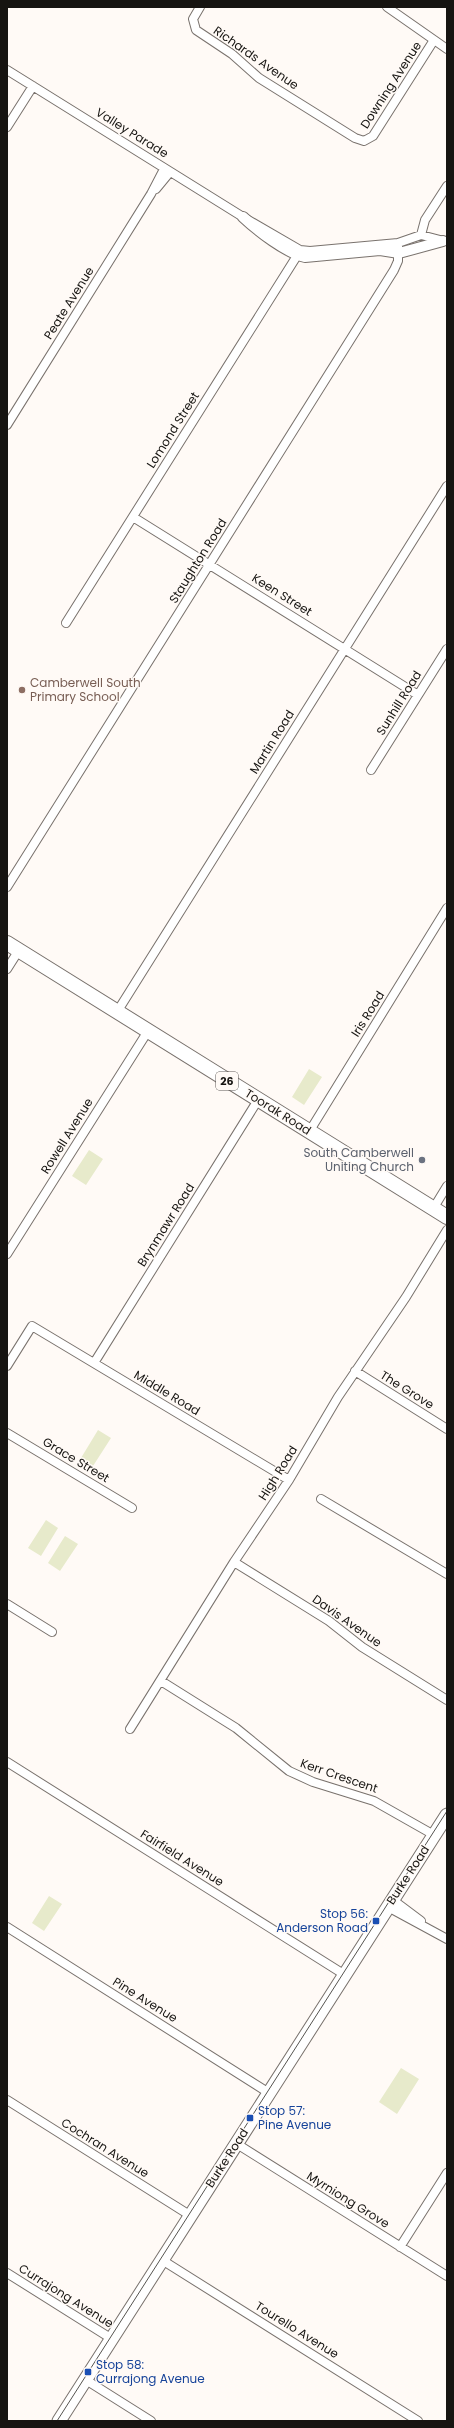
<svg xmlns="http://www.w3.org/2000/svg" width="454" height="2428" font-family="Poppins,sans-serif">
	<rect width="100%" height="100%" fill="#fffaf6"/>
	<path fill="#e7eacb" d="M309,1069L322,1077L304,1105L292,1097Z
		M89,1150L103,1159L86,1185L72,1176Z
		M98,1430L111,1438L93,1466L81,1458Z
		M46,1520L58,1528L41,1556L28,1548Z
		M65,1536L78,1544L60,1571L48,1563Z
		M49,1896L62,1904L44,1931L32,1923Z
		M401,2068L419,2079L397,2114L379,2102Z"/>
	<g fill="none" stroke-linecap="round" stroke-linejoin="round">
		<defs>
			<path id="minor" d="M200,7L193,19L196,30L232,54L259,78L355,138L364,141L373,136L434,40
				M387,7L447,49
				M7,70L243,217L300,250L310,251L398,243L421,235L444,241
				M7,127L33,86
				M156,189L170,172
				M421,235L425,220L447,186
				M7,425L151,194L164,169
				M133,517L418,695
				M66,623L300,251
				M371,770L447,649
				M7,887L394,270L398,261V243
				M7,969L19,950
				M117,1012L447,486
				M309,1132L447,908
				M433,1209L447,1186
				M7,1254L148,1031
				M94,1363L258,1100
				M7,1366L32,1326L289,1480
				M355,1371L447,1429
				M7,1433L132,1508
				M321,1499L447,1574
				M234,1562L329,1621L362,1647L447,1700
				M7,1604L52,1632
				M161,1681L236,1728L289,1771L313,1782L374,1801L434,1835
				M130,1729L234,1562L289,1480L338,1397L406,1297L447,1230
				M7,1762L345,1975
				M393,1900L421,1921
				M388,1907L447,1939
				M7,1927L269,2093
				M7,2100L191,2216
				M237,2144L447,2276
				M400,2247L447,2173
				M162,2260L418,2421
				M7,2273L112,2339
				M86,2380L151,2421"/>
			<path id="tertiary" d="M243,217C258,231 286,253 305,257L380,250L399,253L443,241"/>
			<path id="primary" d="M59,2421L447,1815"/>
			<path id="trunk" d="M7,943L447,1217"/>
		</defs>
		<use href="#minor" stroke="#79726d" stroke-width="10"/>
		<use href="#tertiary" stroke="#79726d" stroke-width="12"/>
		<use href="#primary" stroke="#79726d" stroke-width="15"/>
		<use href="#trunk" stroke="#79726d" stroke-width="16"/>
		<use href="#minor" stroke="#fff" stroke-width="8"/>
		<use href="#tertiary" stroke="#fff" stroke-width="10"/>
		<use href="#primary" stroke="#fff" stroke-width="13"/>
		<use href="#trunk" stroke="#fff" stroke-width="14"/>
		<path stroke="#565450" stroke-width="1" d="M57,2421L447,1811"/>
	</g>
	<circle fill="#8d6e63" stroke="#fffaf6" stroke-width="1.5" cx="22" cy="690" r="4"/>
	<circle fill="#6b7280" stroke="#fffaf6" stroke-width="1.5" cx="422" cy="1160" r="4"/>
	<g fill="#1a4fb4" stroke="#fffaf6" stroke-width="1.5">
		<rect x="372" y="1917" width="8" height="8" rx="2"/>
		<rect x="246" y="2114" width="8" height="8" rx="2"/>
		<rect x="84" y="2368" width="8" height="8" rx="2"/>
	</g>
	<g text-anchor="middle" stroke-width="3" stroke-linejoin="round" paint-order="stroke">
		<rect fill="#fffaf6" stroke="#5c5956" stroke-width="1" x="216" y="1072" width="22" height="18" rx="3"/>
		<g font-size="11" font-weight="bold" fill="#161411">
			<text x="227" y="1085">26</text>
		</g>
		<g font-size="12" fill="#161411" stroke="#fffaf6">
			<text transform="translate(256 58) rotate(35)" y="4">Richards Avenue</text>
			<text transform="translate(391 85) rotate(-57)" y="4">Downing Avenue</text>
			<text transform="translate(132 133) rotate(32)" y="4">Valley Parade</text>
			<text transform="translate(69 303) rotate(-58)" y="4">Peate Avenue</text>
			<text transform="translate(173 430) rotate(-58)" y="4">Lomond Street</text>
			<text transform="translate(198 561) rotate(-58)" y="4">Staughton Road</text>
			<text transform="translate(282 595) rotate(32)" y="4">Keen Street</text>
			<text transform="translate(399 703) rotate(-58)" y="4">Sunhill Road</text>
			<text transform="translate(272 742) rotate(-58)" y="4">Martin Road</text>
			<text transform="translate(368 1014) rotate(-58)" y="4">Iris Road</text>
			<text transform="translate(278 1112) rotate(32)" y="4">Toorak Road</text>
			<text transform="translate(67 1136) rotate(-58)" y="4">Rowell Avenue</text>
			<text transform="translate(166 1225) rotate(-58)" y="4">Brynmawr Road</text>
			<text transform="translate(407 1390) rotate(32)" y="4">The Grove</text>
			<text transform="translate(167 1393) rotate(31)" y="4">Middle Road</text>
			<text transform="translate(76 1460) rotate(31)" y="4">Grace Street</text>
			<text transform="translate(278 1473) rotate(-58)" y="4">High Road</text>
			<text transform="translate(347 1621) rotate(35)" y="4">Davis Avenue</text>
			<text transform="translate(339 1776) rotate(19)" y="4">Kerr Crescent</text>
			<text transform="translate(182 1858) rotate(32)" y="4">Fairfield Avenue</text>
			<text transform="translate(408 1875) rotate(-57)" y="4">Burke Road</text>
			<text transform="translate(145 2000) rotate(32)" y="4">Pine Avenue</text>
			<text transform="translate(105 2148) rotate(32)" y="4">Cochran Avenue</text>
			<text transform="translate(227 2158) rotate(-57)" y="4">Burke Road</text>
			<text transform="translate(348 2200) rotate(32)" y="4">Myrniong Grove</text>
			<text transform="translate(66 2296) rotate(32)" y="4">Currajong Avenue</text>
			<text transform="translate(297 2330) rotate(32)" y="4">Tourello Avenue</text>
		</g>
		<g font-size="12" fill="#785e54" stroke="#fffaf6" text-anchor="start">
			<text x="30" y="687">Camberwell South<tspan x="30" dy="14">Primary School</tspan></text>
		</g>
		<g font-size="12" fill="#5b616d" stroke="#fffaf6" text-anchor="end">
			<text x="414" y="1157">South Camberwell<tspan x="414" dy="14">Uniting Church</tspan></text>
		</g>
		<g font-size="12" fill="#164399" stroke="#fffaf6" text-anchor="start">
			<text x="368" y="1918" text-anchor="end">Stop 56:<tspan x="368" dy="14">Anderson Road</tspan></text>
			<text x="258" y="2115">Stop 57:<tspan x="258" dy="14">Pine Avenue</tspan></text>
			<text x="96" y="2369">Stop 58:<tspan x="96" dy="14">Currajong Avenue</tspan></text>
		</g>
	</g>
	<rect width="454" height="2428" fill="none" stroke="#161411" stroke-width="16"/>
</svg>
